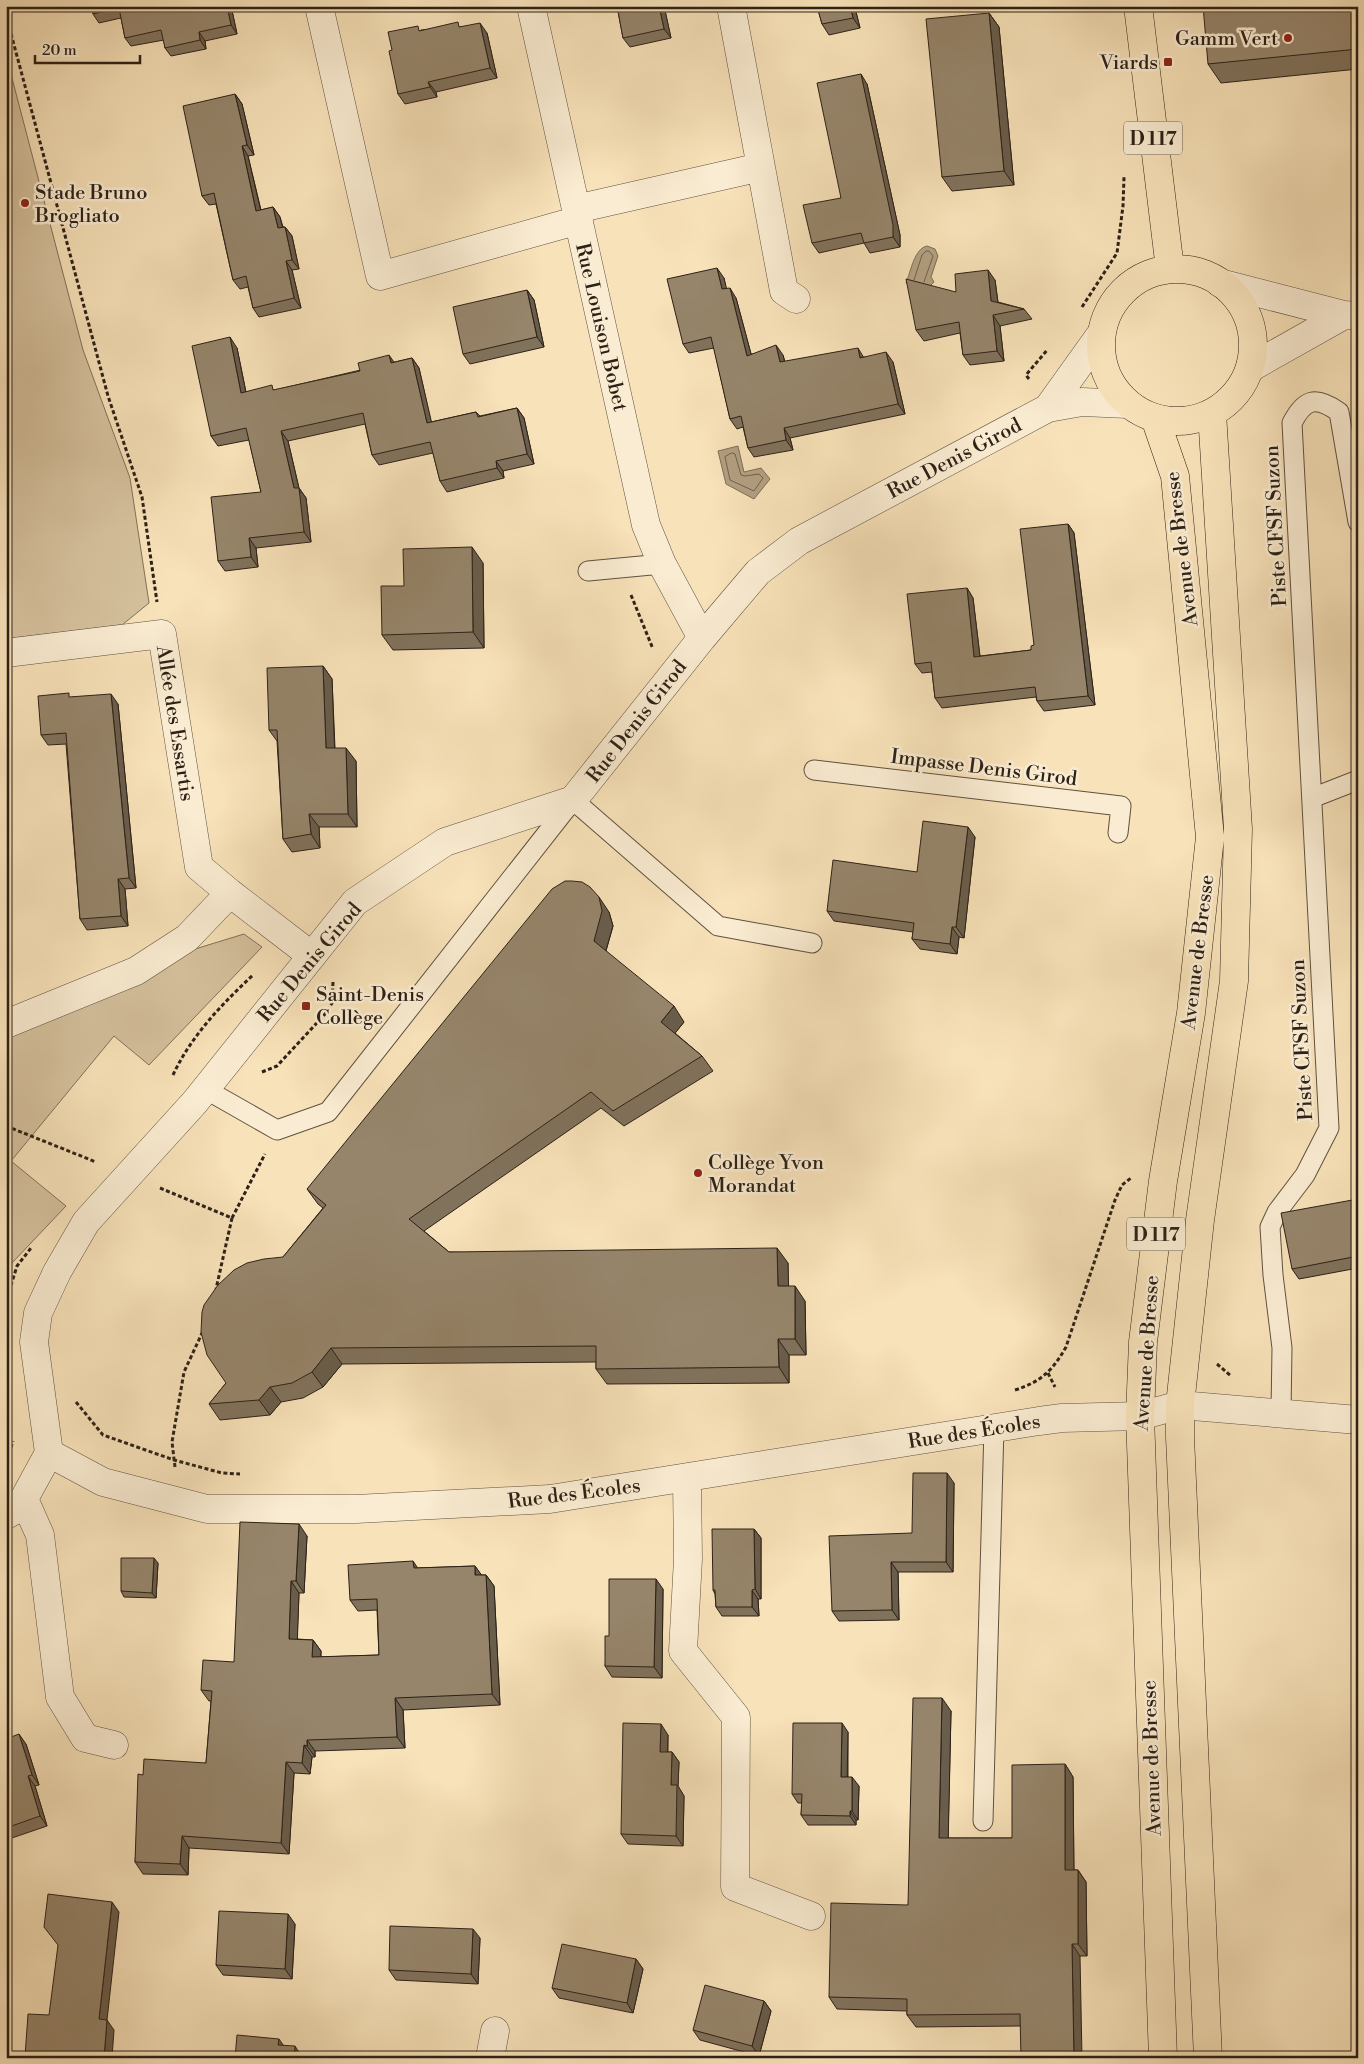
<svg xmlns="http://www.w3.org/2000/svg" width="1364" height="2064" font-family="'Libre Bodoni',serif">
	<rect width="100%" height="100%" fill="#f8e2b9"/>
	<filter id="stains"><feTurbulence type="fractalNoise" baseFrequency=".004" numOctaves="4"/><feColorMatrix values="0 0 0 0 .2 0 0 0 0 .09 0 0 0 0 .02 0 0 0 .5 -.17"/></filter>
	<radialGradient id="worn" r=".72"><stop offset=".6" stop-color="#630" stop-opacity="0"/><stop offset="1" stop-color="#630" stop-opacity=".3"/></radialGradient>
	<path fill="#d5c19d" stroke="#80715a" d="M6,55L83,350L130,478L149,603L122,625L6,639Z
		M244,934L262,947L149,1065L114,1036L11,1161L66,1206L12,1263L6,1284V1036L195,949Z"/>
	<path fill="#b3a082" stroke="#7d6d57" d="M927,246L935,249L938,256L931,277L934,282L926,290L906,283C911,271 914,249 927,246Z
		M738,446L744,472L761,468L770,479L754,499L726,484L718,451Z"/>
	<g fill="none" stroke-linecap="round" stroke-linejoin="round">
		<path stroke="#70604c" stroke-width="1" d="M914,280L922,255L926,251H929L933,256L924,282
			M732,453L735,454L741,475L745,476L759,474L763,478L754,491L730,480L725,457Z"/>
		<defs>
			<path id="lane" d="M588,571L662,564
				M814,770L1121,806L1118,833
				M1312,798L1358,780
				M205,1089L277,1130L328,1112L573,800L718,926L812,943
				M1281,1413L1282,1348L1273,1275L1270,1227L1277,1212L1305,1175L1329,1128L1292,423C1305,398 1316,396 1339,412L1358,522
				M983,1821L994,1428"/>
			<path id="street" d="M319,6L380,276L579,220
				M531,6L646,525L662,564L702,638
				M731,6L784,291L796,299
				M576,209L761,167
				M1220,283L1344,315L1358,316
				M1250,368L1344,315
				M1048,408L1101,334
				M6,653L162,634L199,867L230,893L312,956
				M6,1024L136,971L187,938L230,893
				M49,1453L34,1342L38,1313L57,1272L86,1222L195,1102L355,902L445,842L573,800L702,638L758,572L799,541L1048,408L1082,402L1128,404
				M49,1453L103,1482L207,1509H356L550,1499L1039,1421L1062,1418L1140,1416L1180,1405L1358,1420
				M687,1478L688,1559L683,1651L736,1717L735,1887L811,1916
				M24,1499L40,1535L60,1697L85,1738L114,1745
				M6,1515L19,1508L49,1453
				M490,2058L495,2031"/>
			<path id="primary" d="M1138,6L1170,269
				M1101 345a76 76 0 1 1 152 0a76 76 0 1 1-152 0Z
				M1155,418L1175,476L1210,837L1191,1013L1163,1181L1143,1342L1140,1416L1163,2058
				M1208,2058L1180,1437V1405L1200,1220L1234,981L1238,829L1212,413"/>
		</defs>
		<use href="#lane" stroke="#5f5140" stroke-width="21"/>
		<use href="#street" stroke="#5f5140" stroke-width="29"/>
		<use href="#primary" stroke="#2c2117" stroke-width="29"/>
		<path stroke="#2c2117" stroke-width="3" stroke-dasharray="4 2.5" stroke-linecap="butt" d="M6,15L108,396L142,497L157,602
			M1082,307L1117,253L1123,206L1124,177
			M1029,379L1026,375L1048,349
			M631,595L653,649
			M262,1072L277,1066L326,1013L332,1003L333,982
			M173,1075C191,1036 222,1004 253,975
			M6,1126L96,1162
			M160,1188L232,1218L216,1289
			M232,1218L265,1154
			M7,1298L17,1266L31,1248
			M1217,1364L1231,1376
			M1048,1373L1055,1387
			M1015,1390C1041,1382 1053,1370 1066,1347L1115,1200L1122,1185L1131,1178
			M76,1402L103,1435L174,1460L222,1473L240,1474
			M9,1454L13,1441
			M175,1467L172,1442L184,1372L203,1331"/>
		<use href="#lane" stroke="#faecd2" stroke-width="19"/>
		<use href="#street" stroke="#faecd2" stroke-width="28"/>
		<use href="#primary" stroke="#f8e2b9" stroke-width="28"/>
	</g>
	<path fill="#81725c" stroke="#2c2117" d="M92,6H231L237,34L205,41L206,49L171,56L165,48L164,40L131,46L125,38L121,18L99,23L93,14Z
		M617,6H664L671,38L630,47L623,38Z
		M817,6H864L855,8L860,28L829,35L822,24Z
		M1358,6V69L1221,83L1208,64Z
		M989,13L999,27L1014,185L952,191L942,177Z
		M461,27L487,33L497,78L436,92L437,97L405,104L398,94L392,50L421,30Z
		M867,84L900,235V247L870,253L864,243L819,253L812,243L841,198Z
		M235,94L242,104L254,155L248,156L261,210L273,207L280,217L283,227H285L292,236L299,269L292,270L301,308L259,317L253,308L248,287L240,289L233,280L216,204L209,205L202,196Z
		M724,278L726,289L736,298L751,354L783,355L785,362L864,357L893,362L905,414L790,438L793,450L754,457L748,448L743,427L737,429L730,419L714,348L689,353L683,344Z
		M995,280L998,302L1024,309L1032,319L1000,326L1004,361L970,365L963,355L960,333L924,341L916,330L956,292Z
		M527,290L534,300L544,347L470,364L463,354Z
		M237,348L246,392L275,390L412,358L419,368L431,422L476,412L480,416L517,408L524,418L534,464L503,471L504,478L447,492L440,481L433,453L379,465L372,455L365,424L288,441L299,488L306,498L311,542L256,548L258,567L225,571L218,561L261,492L249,440L218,446L211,436Z
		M1068,524L1074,533L1095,705L1044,711L1037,701L1036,697L942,708L935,698L932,672L922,673L915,664L967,588L973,598L980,656L1031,650L1034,645Z
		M483,563L484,648L393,650L382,635L404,586Z
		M323,666L332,679L335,748L356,761L357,827H319L320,848L292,852L283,839L277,741L269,730Z
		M72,697L118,704L136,888L125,889L128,926L87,930L80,919L66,744L48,745L41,735Z
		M975,837L964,938L959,937L957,954L920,949L912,939L913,932L834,921L827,911L917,872Z
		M609,912L613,926L606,951L684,1022L675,1033L702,1056L713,1071L624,1126L601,1108L424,1231L449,1252L788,1263V1286L805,1301L806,1355H789V1383L607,1384L596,1369V1362L342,1364L323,1387L303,1398L281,1402L270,1415L220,1420L209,1404L226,1383L283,1257L323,1208L318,1204L307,1189Z
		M1358,1199V1268L1299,1279L1292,1269Z
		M954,1483L953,1572H898L899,1620L839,1621L832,1611L912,1533Z
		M754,1529L761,1538V1599H758L759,1616H722L716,1607L715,1594L713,1590Z
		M307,1536L304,1593H299L297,1639L313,1640L321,1651V1657L379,1655L377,1610L358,1611L350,1600L418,1568L475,1566L481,1575H486L494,1586L500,1705L403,1710L405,1748L315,1751V1757H312L310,1774L294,1773L289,1854L189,1848L188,1875L143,1874L135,1862L143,1775L206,1763L211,1701H209L201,1690L234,1662Z
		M158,1563L156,1598L124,1597L121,1591Z
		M663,1589L662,1678L612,1677L605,1666L609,1636Z
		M951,1711L948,1838H1012L1065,1764L1073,1777L1074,1870H1078L1086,1882L1087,1956H1080L1020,2026L916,2027L907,2015V2011L837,2009L829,1997L908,1905Z
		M848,1732V1777L859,1786L858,1820H856V1825H808L801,1815L802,1803H798L792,1794Z
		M668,1735V1752H672L679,1762L678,1786L684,1796L683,1846L628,1844L621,1834Z
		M6,1739L26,1744L39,1785L35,1786L47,1826L6,1840Z
		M295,1924L292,1979L223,1975L216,1965Z
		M480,1938L478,1984L396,1980L389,1970Z
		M636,1959L643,1969L633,2013L559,1998L552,1988Z
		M764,2001L771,2011L759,2056L700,2040L693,2030Z"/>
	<path fill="#695d4b" stroke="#2c2117" d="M227,6H231L237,34L231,25Z
		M659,6H664L671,38L664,29Z
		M850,6H854L855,8L860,28L853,18Z
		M989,13L999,27L1014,185L1004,171Z
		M480,23L487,33L497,78L490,68Z
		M199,32L205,41L206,49L200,40Z
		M861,74L867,84L900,235V247L893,237Z
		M428,82L436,92L437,97L430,87Z
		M235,94L242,104L254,155L247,145Z
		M242,146L248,156L263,220L256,211Z
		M273,207L280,217L285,238L278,228Z
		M285,227L292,236L299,269L292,260Z
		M286,261L292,270L301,308L294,298Z
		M717,268L724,278L729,299L722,289Z
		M988,270L995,280L999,311L991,301Z
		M730,288L736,298L754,365L747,356Z
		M527,290L534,300L544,347L537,337Z
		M993,315L1000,326L1004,361L997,351Z
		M230,337L237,348L248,403L241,393Z
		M776,345L783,355L787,372L780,362Z
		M858,348L864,358H860Z
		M886,352L893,362L905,414L898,404Z
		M389,355L396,365L391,363Z
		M412,358L419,368L434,433L427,423Z
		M517,408L524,418L534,464L527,454Z
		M784,428L790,438L793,450L786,440Z
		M281,431L288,441L300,493L299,488L306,498L311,542L304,532Z
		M496,461L503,471L504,478L497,468Z
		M1068,524L1074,533L1095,705L1088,696Z
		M249,538L256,548L258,567L251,557Z
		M472,547L483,563L484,648L473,632Z
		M967,588L973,598L981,666L974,657Z
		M323,666L332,679L335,761L326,748Z
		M111,694L118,704L136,888L129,878Z
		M346,748L356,761L357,827L348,814Z
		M309,814L319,827L320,848L311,834Z
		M968,827L975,837L964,938L956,927Z
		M118,879L125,889L128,926L121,916Z
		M599,897L609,912L613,926L604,957L594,941Z
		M952,927L959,937L957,954L950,944Z
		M674,1006L684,1022L672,1037L661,1022Z
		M777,1248L788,1263L789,1301L778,1286Z
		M795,1286L805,1301L806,1355L795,1339Z
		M778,1339L789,1355V1383L779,1367Z
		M331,1348L342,1364L323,1387L312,1372Z
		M270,1387L281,1402L270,1415L259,1400Z
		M947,1473L954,1483L953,1572L946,1562Z
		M299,1524L307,1536L304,1593L296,1581Z
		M754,1529L761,1538V1599L755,1589Z
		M154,1558L158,1563L156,1598L152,1593Z
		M413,1561L421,1573L414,1568Z
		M891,1562L898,1572L899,1620L892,1610Z
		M475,1566L483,1577L475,1575Z
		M486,1575L494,1586L500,1705L492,1694Z
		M656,1579L663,1589L662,1678L654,1667Z
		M291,1581L299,1593L297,1651L289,1639Z
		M752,1590L758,1599L759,1616L752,1607Z
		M6,1628L9,1647L6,1643Z
		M313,1640L321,1651L320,1669L312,1657Z
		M395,1698L403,1710L405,1748L397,1737Z
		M942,1698L951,1711L948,1850L939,1838Z
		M842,1723L848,1732L847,1786L841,1777Z
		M661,1724L668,1735L667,1762L660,1752Z
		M19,1734L26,1744L39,1785L32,1775Z
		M307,1740L315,1751V1757L307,1746Z
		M304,1745L312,1757L310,1774L302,1763Z
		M672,1752L679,1762L678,1786L684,1796L683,1846L676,1836L671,1785Z
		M286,1762L294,1773L289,1854L281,1843Z
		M1065,1764L1073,1777L1074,1882L1065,1870Z
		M28,1776L35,1786L47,1826L40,1816Z
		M852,1777L859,1786L858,1820L852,1811Z
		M850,1811L856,1820V1825L850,1816Z
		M182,1836L189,1848L188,1875L180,1864Z
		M1078,1870L1086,1882L1087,1956L1078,1944Z
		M112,1902L119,1912L106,2029L99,2019Z
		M288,1914L295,1924L292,1979L285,1969Z
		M473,1929L480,1938L478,1984L471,1974Z
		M1072,1944L1080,1956L1082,2058H1074Z
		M636,1959L643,1969L633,2013L627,2003Z
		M764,2001L771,2011L759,2056L752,2046Z
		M107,2020L114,2030L112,2058H104Z
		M279,2039L286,2049L278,2045Z
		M295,2046L302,2057V2058H294Z"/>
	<path fill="#96856b" stroke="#2c2117" d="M92,6H227L231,25L199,32L200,40L165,48L161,30L125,38L119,8L93,14Z
		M617,6H659L664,29L623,38Z
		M817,6H850L853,18L822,24Z
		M1203,6H1358V49L1208,64Z
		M989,13L1004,171L942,177L926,19Z
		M458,22L459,27L480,23L490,68L428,82L430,87L398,94L389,51L392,50L388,32L418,26L419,31Z
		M861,74L893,225V237L864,243L861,233L812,243L803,205L841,198L817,83Z
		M235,94L247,145L242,146L256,211L273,207L278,228L285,227L292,260L286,261L294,298L253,308L246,276L233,280L214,193L202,196L183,106Z
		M717,268L722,289L730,288L747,356L776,345L780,362L858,348L860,358L886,352L898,404L784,428L786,440L748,448L741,416L730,419L711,337L683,344L667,279Z
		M988,270L991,301L1024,309L993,315L997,351L963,355L959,322L916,330L906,279L956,292L955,274Z
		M527,290L537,337L463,354L453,307Z
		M230,337L241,393L272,385L273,390L360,371L358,363L389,355L391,363L412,358L427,423L476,412L478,417L517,408L527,454L496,461L497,468L440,481L430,442L372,455L363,413L281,431L294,488H299L304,532L249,538L251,557L218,561L211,497L261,492L246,428L211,436L192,346Z
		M1068,524L1088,696L1037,701L1035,687L935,698L931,662L915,664L907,594L967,588L974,657L1031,650V646L1034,645L1020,529Z
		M472,547L473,632L382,635L381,586H404L403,549Z
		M323,666L326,748H346L348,814H309L311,834L283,839L277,730H269L267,668Z
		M69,693V697L111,694L129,878L118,879L121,916L80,919L66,733L41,735L38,696Z
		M923,821L968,827L956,927H952L950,944L912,939L914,923L827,911L833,860L917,872Z
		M565,881H572L582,882L590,887L599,897L602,911L594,941L674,1006L661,1022L702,1056L613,1111L591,1092L409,1219L449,1252L777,1248L778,1286H795V1339H778L779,1367L596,1369V1346L331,1348L312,1372L292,1383L270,1387L259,1400L209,1404L226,1383L207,1355L201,1332L202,1312L204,1305L218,1285L234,1270L247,1263L264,1259L283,1257L326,1205L307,1189L552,889Z
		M1358,1199V1256L1292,1269L1281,1213Z
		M913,1473H947L946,1562H891L892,1610L832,1611L829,1536L912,1533Z
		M240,1522L299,1524L296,1581H291L289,1639L313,1640L312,1657L379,1655L377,1599L350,1600L348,1565L413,1561L414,1568L475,1566V1575H486L492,1694L395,1698L397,1737L307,1740V1746L304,1745L302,1763L286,1762L281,1843L182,1836L180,1864L135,1862L138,1774L143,1775L144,1759L206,1763L212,1691L201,1690L203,1660L234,1662Z
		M712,1529H754L755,1589L752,1590V1607H716L715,1590H713Z
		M121,1558H154L152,1593L121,1591Z
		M609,1579H656L654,1667L605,1666V1636H609Z
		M913,1698H942L939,1838H1012V1765L1065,1764V1870H1078V1944H1072L1074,2058H1021L1020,2014L907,2015V1999L829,1997L831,1903L908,1905Z
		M623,1723L661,1724L660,1752H672L671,1785H677L676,1836L621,1834Z
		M793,1723H842L841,1777H852V1811H850V1816L801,1815L802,1794H792Z
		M19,1734L32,1775L28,1776L40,1816L6,1828V1739Z
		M48,1894L112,1902L99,2019L107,2020L104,2058L25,2057L28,2014L49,2015L58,1945L44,1927Z
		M219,1911L288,1914L285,1969L216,1965Z
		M390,1926L473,1929L471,1974L389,1970Z
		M562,1944L636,1959L627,2003L552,1988Z
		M705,1985L764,2001L752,2046L693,2030Z
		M237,2035L279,2039L278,2045L295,2046L294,2058H235Z"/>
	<g fill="#8f2418" stroke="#faecd2" stroke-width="2">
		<circle cx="1288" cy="38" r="5"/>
		<rect x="1163" y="57" width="10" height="10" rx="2.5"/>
		<circle cx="25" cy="203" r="5"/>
		<rect x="301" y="1001" width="10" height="10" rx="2.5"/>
		<circle cx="698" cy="1173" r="5"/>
	</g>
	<g text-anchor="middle" stroke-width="5" stroke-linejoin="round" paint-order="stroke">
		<g fill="#faecd2" stroke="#6a5e4f" stroke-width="1">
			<rect x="1124" y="121.5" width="58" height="33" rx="4"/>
			<rect x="1127" y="1217.5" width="58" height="33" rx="4"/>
		</g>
		<g font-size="19" font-weight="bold" fill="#2c2117">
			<text x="1153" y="145">D 117</text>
			<text x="1156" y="1241">D 117</text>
		</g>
		<g font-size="20" fill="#2c2117" stroke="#faecd2" text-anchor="start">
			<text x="1278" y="45" text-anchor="end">Gamm Vert</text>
			<text x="1158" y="69" text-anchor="end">Viards</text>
			<text x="35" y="199">Stade Bruno<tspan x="35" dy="23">Brogliato</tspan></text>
			<text x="316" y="1001">Saint-Denis<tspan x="316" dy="23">Collège</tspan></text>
			<text x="708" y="1169">Collège Yvon<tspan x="708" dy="23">Morandat</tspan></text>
		</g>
		<g font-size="20" fill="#2c2117" stroke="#faecd2">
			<text transform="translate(602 327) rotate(77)" y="7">Rue Louison Bobet</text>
			<text transform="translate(954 458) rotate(-28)" y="7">Rue Denis Girod</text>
			<text transform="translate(1275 526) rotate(-93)" y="7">Piste CFSF Suzon</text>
			<text transform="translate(1181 549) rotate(-97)" y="7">Avenue de Bresse</text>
			<text transform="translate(636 721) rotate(-52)" y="7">Rue Denis Girod</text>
			<text transform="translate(176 723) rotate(81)" y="7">Allée des Essartis</text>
			<text transform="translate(984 767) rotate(7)" y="7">Impasse Denis Girod</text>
			<text transform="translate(1197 952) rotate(-83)" y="7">Avenue de Bresse</text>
			<text transform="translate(309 962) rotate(-50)" y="7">Rue Denis Girod</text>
			<text transform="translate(1301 1040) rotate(-93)" y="7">Piste CFSF Suzon</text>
			<text transform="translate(1146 1353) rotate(-86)" y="7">Avenue de Bresse</text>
			<text transform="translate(974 1431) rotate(-9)" y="7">Rue des Écoles</text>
			<text transform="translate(574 1493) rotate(-7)" y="7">Rue des Écoles</text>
			<text transform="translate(1151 1758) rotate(-92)" y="7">Avenue de Bresse</text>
		</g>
	</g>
	<rect width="1364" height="2064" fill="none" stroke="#f8e2b9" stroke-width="25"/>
	<rect x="8" y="8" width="1349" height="2049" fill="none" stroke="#2c2117" stroke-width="2.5"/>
	<rect x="12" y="12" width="1339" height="2039" fill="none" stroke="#2c2117"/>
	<path d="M35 55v8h105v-8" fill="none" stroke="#2c2117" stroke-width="2.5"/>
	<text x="42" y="55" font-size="15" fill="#2c2117" stroke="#faecd2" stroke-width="4" paint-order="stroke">20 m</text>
	<rect width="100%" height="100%" filter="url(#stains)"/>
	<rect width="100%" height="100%" fill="url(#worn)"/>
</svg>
